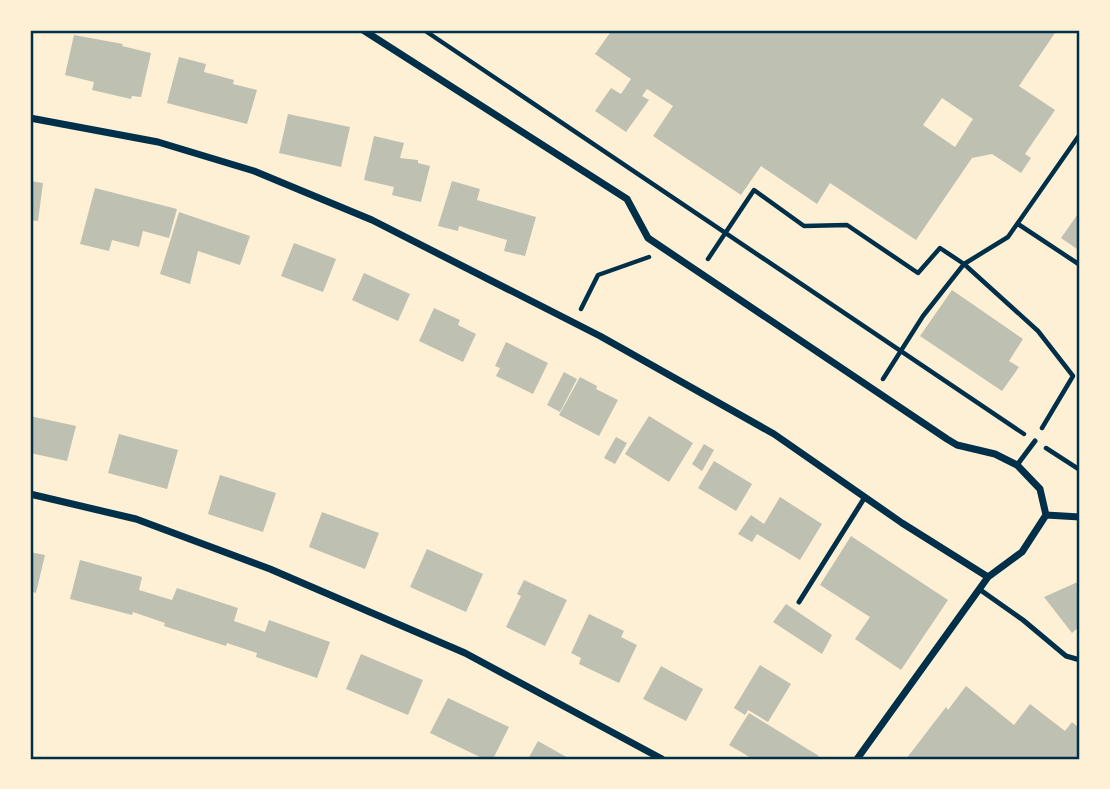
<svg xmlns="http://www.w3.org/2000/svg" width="1110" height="789" font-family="Helvetica,sans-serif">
	<rect width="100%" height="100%" fill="#fdf0d5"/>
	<path fill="#bec0b2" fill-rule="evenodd" d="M612,30H1057L1019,86L1055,110L1025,154L1031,158L1021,173L992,154L972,158L916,240L830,183L817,204L761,166L741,195L653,136L673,106L647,89L642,96L649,100L626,132L595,111L611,88L621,94L631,79L595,54ZM942,98L973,119L955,147L923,125Z
		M74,35L123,44L122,46L151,53L141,97L132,96L131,99L92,90L94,82L65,75Z
		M179,57L206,64L204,72L234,80L233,84L257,90L247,124L167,103Z
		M288,114L350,127L341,167L279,153Z
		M374,136L404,143L400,158L418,160V163L430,166L421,202L392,195L394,187L364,180Z
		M30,181L43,183L38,221L30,220Z
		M452,181L480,189L477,200L536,217L525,256L504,251L507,240L459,226L458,231L438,226Z
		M95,188L177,209L169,238L143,231L139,247L112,240L109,251L80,244Z
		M1080,211V251L1061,238Z
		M179,212L250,236L240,265L198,251L190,284L160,274Z
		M294,243L336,259L323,292L281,276Z
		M364,273L410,294L398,321L352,300Z
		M952,290L1023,339L1009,361L1019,367L1002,391L920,336Z
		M434,308L460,320L458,325L476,334L463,362L419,341Z
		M506,342L548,363L533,394L496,376L500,368L495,366Z
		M564,372L577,379L560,412L547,405Z
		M580,377L597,386L596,389L618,400L599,436L559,415Z
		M30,416L76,426L67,461L30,453Z
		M649,416L693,443L669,482L625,454Z
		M119,434L178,450L167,489L108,473Z
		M616,437L627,443L615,464L604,458Z
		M704,444L714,450L702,471L692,464Z
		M714,461L752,484L736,511L698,488Z
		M220,475L276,493L263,532L208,514Z
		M780,497L822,524L800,560L757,534L752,542L738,534L751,515L764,524Z
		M322,512L379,533L365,569L309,547Z
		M851,536L948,600L901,670L855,639L870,617L820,585Z
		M427,549L483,574L466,612L410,587Z
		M30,552L45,555L36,593L30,591Z
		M80,560L142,577L139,590L172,600L177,588L238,608L234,621L265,632L269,620L330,642L317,678L256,657L257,653L227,643L226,646L164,626L165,623L133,612L132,615L70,599Z
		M524,580L567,600L545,646L506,627L521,596L517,594Z
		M1080,581V626L1072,633L1044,597Z
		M786,604L832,635L822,654L773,622Z
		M589,614L624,631L621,637L637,645L619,683L579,664L581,658L571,653Z
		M361,654L423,680L408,715L346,689Z
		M760,665L791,684L768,722L748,710L745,715L734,708Z
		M661,666L703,689L686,721L643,699Z
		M966,686L1014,725L1030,704L1065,731L1072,722L1080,729V759H906L946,707L948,710Z
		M448,698L509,727L493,759H484L430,733Z
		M749,713L819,756L817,759H753L729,745Z
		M538,741L570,759H528Z"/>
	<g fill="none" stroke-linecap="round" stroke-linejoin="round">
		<path stroke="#003049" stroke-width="4.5" d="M424,30L1024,434
			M1018,224L1080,265
			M708,259L754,190L804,226L847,225L918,273L940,248L964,264L1038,331L1073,376L1042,428
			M581,309L598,275L649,257
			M883,379L923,316L964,264L1008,237L1080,134
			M1046,448L1080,470"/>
		<path stroke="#003049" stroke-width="5" d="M1017,465L1035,441
			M979,589L1023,620L1066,656L1080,660
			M799,602L865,497"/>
		<path stroke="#003049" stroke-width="7" d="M363,30L627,199L648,238L947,439L957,445L995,454L1017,465L1040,489L1046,515
			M30,118L158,142L254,171L372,220L600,336L774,434L902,523L988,577
			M30,494L136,519L270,569L465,653L662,759
			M1046,515L1080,517
			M857,759L988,577L1022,552L1046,515"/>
	</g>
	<rect width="1110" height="789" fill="none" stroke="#fdf0d5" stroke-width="63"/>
	<rect x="32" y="32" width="1046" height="726" fill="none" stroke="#003049" stroke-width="2.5"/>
</svg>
